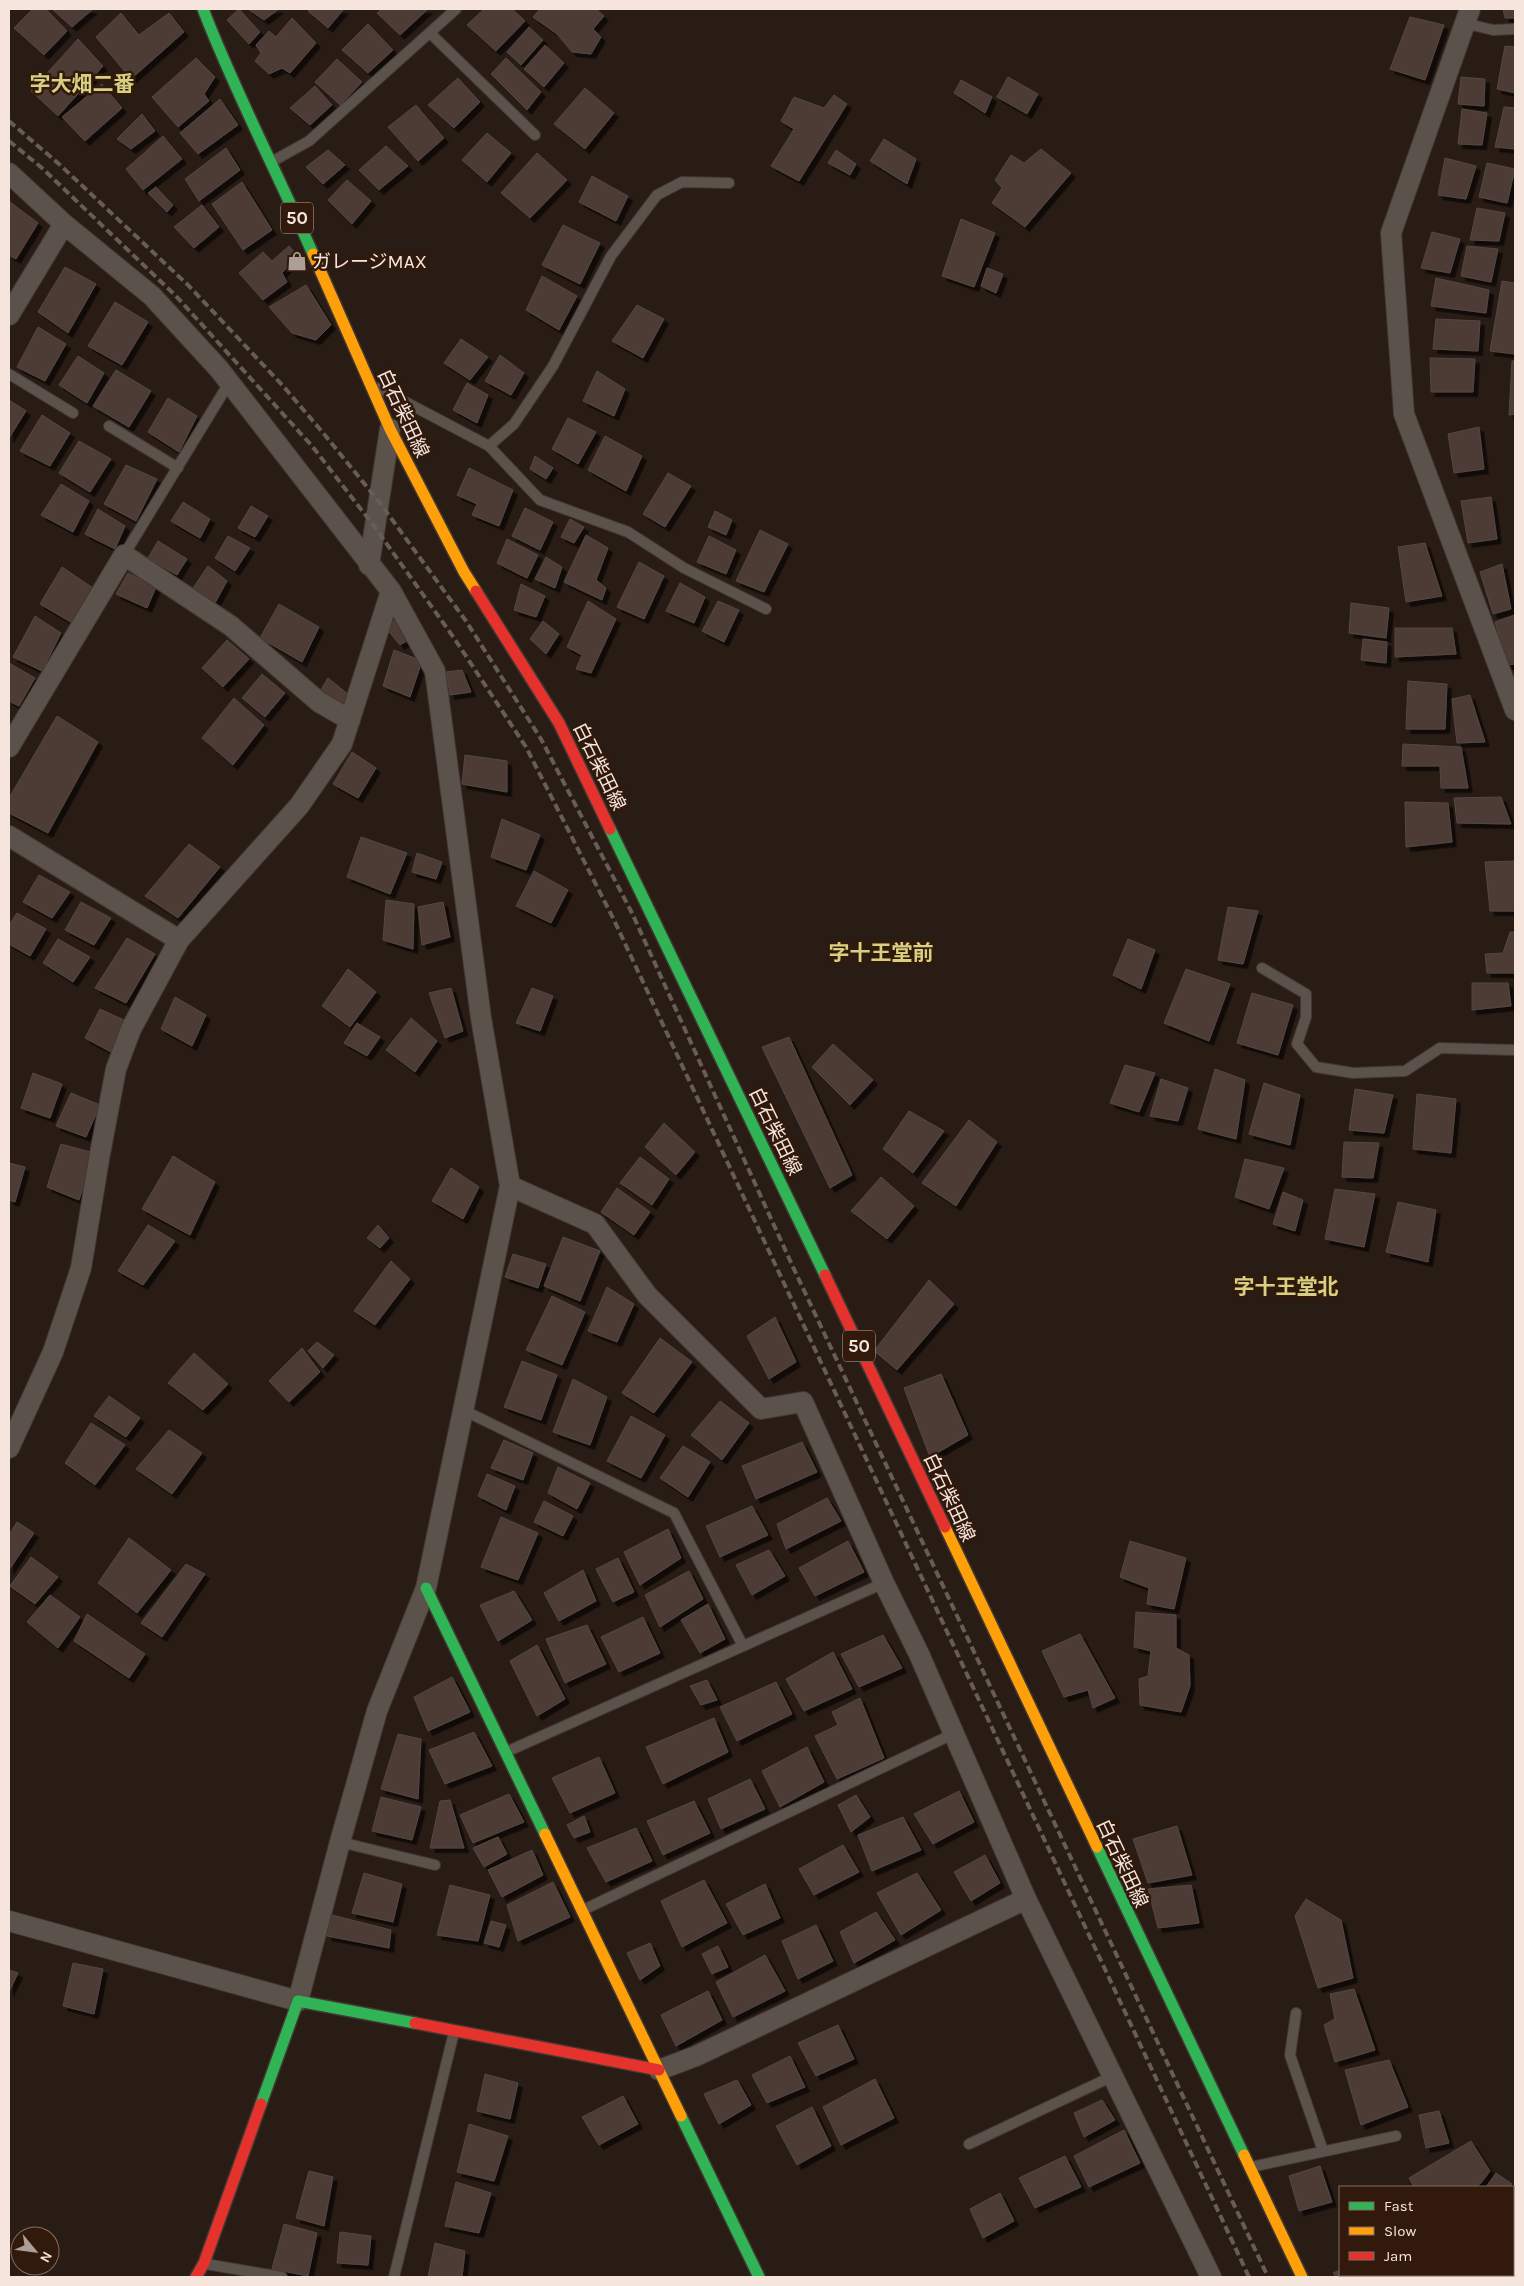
<svg xmlns="http://www.w3.org/2000/svg" width="1524" height="2286" font-family="Karla,'Noto Sans JP',sans-serif">
	<defs>
		<filter id="shadow"><feDropShadow dx="4.5" dy="4.5" stdDeviation="0" flood-color="#0009"/></filter>
	</defs>
	<rect width="100%" height="100%" fill="#291c14"/>
	<path fill="#4d3b36" stroke="#544843" filter="url(#shadow)" d="M33,9H46L67,31L44,55L14,28Z
		M52,9H93L72,27Z
		M239,9L260,32L249,44L227,20Z
		M248,9H279L264,20Z
		M310,9H344L328,28L308,11Z
		M382,9H428L400,35L377,13Z
		M484,9H512L525,21L496,51L467,25Z
		M540,9H596L604,16L593,29L601,37L591,54L572,52L557,34L533,17Z
		M1503,9H1515V18H1505Z
		M121,13L139,35L169,13L184,32L131,79L96,37Z
		M1410,17L1444,25L1425,80L1390,69Z
		M292,18L316,43L290,73L282,68L269,74L255,61L261,53L256,45L269,31L276,37Z
		M368,24L393,50L368,73L342,50Z
		M529,27L543,40L521,65L507,52Z
		M78,39L103,66L58,116L31,91Z
		M545,45L564,63L544,87L524,69Z
		M1505,46L1515,47V93L1497,89Z
		M196,58L215,77L204,94L209,101L178,127L152,97Z
		M506,58L541,92L527,110L491,74Z
		M337,59L362,82L340,105L315,82Z
		M1008,77L1038,94L1027,114L997,97Z
		M1461,77L1485,79L1484,106L1458,104Z
		M458,78L480,102L454,128L428,105Z
		M961,80L992,97L985,113L954,93Z
		M102,84L122,108L85,141L62,117Z
		M315,86L332,105L310,125L290,108Z
		M585,88L614,113L585,149L554,124Z
		M834,95L847,104L799,181L771,166L794,129L781,121L794,97L824,108Z
		M220,99L238,125L198,154L180,133Z
		M416,105L444,138L418,161L388,127Z
		M1504,107L1515,108V149L1495,147Z
		M1462,109L1487,113L1482,145L1458,144Z
		M142,114L155,131L131,149L117,139Z
		M487,133L511,153L487,182L462,160Z
		M163,136L182,159L143,190L126,169Z
		M884,139L916,159L907,184L870,161Z
		M386,146L408,166L379,190L359,170Z
		M226,148L240,170L199,201L185,179Z
		M1041,149L1071,173L1025,227L992,203L1002,188L995,180L1011,155L1024,163Z
		M328,150L345,165L323,184L306,167Z
		M836,150L856,164L850,175L828,163Z
		M537,153L567,180L530,218L501,193Z
		M1445,158L1476,166L1466,199L1438,195Z
		M1487,163L1515,169L1507,203L1479,197Z
		M592,176L628,196L616,221L579,202Z
		M347,180L371,201L352,224L328,200Z
		M242,182L272,230L243,250L212,204Z
		M156,187L173,205L167,212L148,193Z
		M10,202L38,223L16,259L9,255Z
		M202,205L219,227L194,248L174,227Z
		M1477,208L1505,213L1499,241L1470,240Z
		M961,219L995,233L974,287L942,276Z
		M563,225L600,243L580,284L542,265Z
		M1432,232L1460,239L1450,273L1421,268Z
		M289,246L298,256L282,273L287,282L263,300L239,273L263,252L272,261Z
		M1467,246L1498,249L1491,282L1461,276Z
		M65,267L96,284L68,333L38,312Z
		M987,268L1003,274L996,293L981,286Z
		M542,276L577,296L559,330L526,310Z
		M1436,278L1489,290L1486,313L1431,306Z
		M1502,281L1515,283V354L1490,351Z
		M306,285L331,325L316,340L292,333L269,307Z
		M115,302L148,322L122,365L88,346Z
		M637,305L664,319L643,358L612,341Z
		M1436,319L1480,321L1478,351L1433,349Z
		M38,327L66,344L45,381L17,367Z
		M461,339L488,357L470,380L444,363Z
		M500,355L524,373L511,395L485,381Z
		M78,356L104,373L87,403L59,385Z
		M1430,358L1475,359L1473,392H1431Z
		M1512,361H1515V414L1509,415Z
		M116,370L151,391L129,427L93,406Z
		M597,371L625,389L614,416L583,401Z
		M467,383L488,395L477,423L453,410Z
		M168,398L197,416L179,452L148,432Z
		M9,400L26,411L9,438Z
		M42,415L70,433L50,466L20,451Z
		M568,418L596,432L578,464L552,449Z
		M1479,427L1484,469L1454,473L1448,434Z
		M605,436L642,456L626,491L588,470Z
		M79,441L111,459L90,492L59,473Z
		M535,456L553,468L546,479L530,469Z
		M126,465L157,479L136,521L104,504Z
		M469,468L513,490L499,526L472,515L477,504L457,495Z
		M668,473L691,486L665,527L643,514Z
		M61,484L89,501L73,532L41,515Z
		M1491,497L1497,539L1468,543L1461,501Z
		M183,502L210,519L200,538L171,521Z
		M251,506L268,516L255,537L238,528Z
		M525,508L553,522L540,550L512,536Z
		M98,509L125,526L115,549L85,534Z
		M715,511L732,520L726,535L708,527Z
		M570,519L584,527L574,543L561,537Z
		M760,530L788,544L764,592L736,581Z
		M586,535L608,548L596,580L606,588L602,600L564,582Z
		M228,536L250,548L235,571L215,558Z
		M709,536L736,550L726,574L697,562Z
		M507,539L538,555L527,578L497,563Z
		M158,541L187,559L177,575L148,558Z
		M1425,543L1442,596L1406,602L1398,547Z
		M546,557L562,567L555,588L535,579Z
		M639,562L664,576L644,619L617,607Z
		M1502,564L1511,609L1493,614L1480,572Z
		M208,566L227,581L215,603L193,588Z
		M62,567L93,588L74,624L40,604Z
		M128,573L156,587L147,608L116,594Z
		M680,583L705,597L694,623L666,611Z
		M521,584L545,596L536,617L514,610Z
		M588,601L616,619L591,673L576,669L582,655L567,647Z
		M718,601L739,610L724,642L702,631Z
		M1351,603L1389,608L1386,638L1349,633Z
		M279,604L319,627L302,662L260,638Z
		M1515,615V664L1508,665L1495,622Z
		M35,616L61,633L42,671L13,657Z
		M398,617L412,638L400,645L386,628Z
		M543,621L559,634L546,654L530,639Z
		M1395,628H1452L1456,654L1395,657Z
		M1363,639L1387,642L1386,663L1361,660Z
		M227,640L249,659L223,687L202,668Z
		M394,650L422,661L410,697L383,686Z
		M9,663L35,678L19,706L9,701Z
		M462,670L471,692L450,695L446,672Z
		M262,674L285,693L265,717L242,698Z
		M328,678L349,695L343,709L319,693Z
		M1408,681L1447,684L1445,729H1406Z
		M1470,695L1485,742L1457,743L1452,699Z
		M234,698L264,725L233,765L202,738Z
		M57,716L98,742L48,833L9,813V798Z
		M1403,744L1461,747L1468,788H1441L1440,766H1402Z
		M352,752L376,768L358,798L333,784Z
		M465,755L507,761V792L462,784Z
		M1501,797L1511,824L1457,823L1454,798Z
		M1405,802L1448,803L1452,842L1406,847Z
		M502,819L540,835L526,870L491,857Z
		M361,837L407,853L390,894L347,877Z
		M189,844L220,867L178,918L145,896Z
		M417,853L442,862L436,879L412,872Z
		M1515,861V911H1490L1485,862Z
		M534,871L568,890L551,923L516,906Z
		M39,875L70,892L52,918L23,902Z
		M386,900L414,904L413,949L383,940Z
		M81,902L111,918L94,945L65,930Z
		M443,902L450,937L422,945L418,907Z
		M1228,907L1258,911L1243,964L1218,960Z
		M17,913L46,929L30,956L9,944V925Z
		M1510,932H1515V973H1487L1485,954L1503,953Z
		M127,938L155,954L126,1003L95,988Z
		M58,939L90,957L73,982L43,963Z
		M1128,939L1155,950L1141,989L1113,975Z
		M348,969L376,992L350,1027L322,1006Z
		M1186,969L1230,984L1209,1041L1164,1023Z
		M1472,983H1508L1511,1006L1472,1010Z
		M451,988L463,1031L445,1038L429,993Z
		M532,988L553,996L540,1031L516,1023Z
		M1252,993L1293,1005L1278,1055L1237,1043Z
		M175,997L206,1015L192,1046L161,1029Z
		M100,1009L126,1021L111,1052L85,1038Z
		M411,1018L437,1041L415,1072L386,1050Z
		M357,1023L380,1037L367,1056L344,1043Z
		M789,1037L852,1175L830,1188L762,1047Z
		M833,1044L873,1080L850,1105L812,1067Z
		M1125,1065L1155,1073L1139,1112L1110,1103Z
		M1215,1069L1245,1080L1236,1139L1198,1129Z
		M33,1073L62,1084L50,1118L21,1108Z
		M1161,1079L1188,1088L1178,1121L1150,1116Z
		M1264,1083L1300,1095L1290,1145L1249,1134Z
		M1355,1089L1393,1095L1384,1133L1349,1130Z
		M71,1093L100,1105L86,1137L56,1126Z
		M1417,1094L1456,1099L1451,1153L1413,1149Z
		M909,1111L944,1131L913,1173L883,1149Z
		M969,1120L997,1142L956,1206L922,1183Z
		M664,1123L695,1152L676,1175L645,1147Z
		M1344,1142L1379,1143L1373,1178L1342,1177Z
		M61,1144L94,1153L79,1200L47,1187Z
		M173,1156L215,1182L190,1235L142,1209Z
		M640,1157L669,1179L652,1205L620,1183Z
		M1245,1159L1284,1168L1269,1209L1235,1197Z
		M9,1163L25,1167L15,1202L9,1200Z
		M451,1168L479,1187L463,1219L432,1201Z
		M881,1177L914,1206L887,1239L851,1211Z
		M617,1188L650,1212L634,1235L601,1212Z
		M1335,1189L1375,1194L1364,1247L1325,1239Z
		M1283,1192L1303,1200L1295,1231L1273,1224Z
		M1398,1202L1436,1210L1428,1262L1386,1252Z
		M148,1225L175,1241L143,1285L118,1271Z
		M378,1225L389,1238L380,1248L367,1238Z
		M563,1237L600,1251L580,1301L544,1286Z
		M513,1254L546,1264L538,1288L505,1277Z
		M391,1261L410,1279L375,1325L354,1311Z
		M929,1280L954,1304L897,1370L874,1351Z
		M607,1287L634,1304L617,1342L588,1331Z
		M552,1296L585,1312L562,1365L526,1350Z
		M775,1317L796,1362L769,1379L747,1336Z
		M660,1338L692,1362L654,1413L622,1393Z
		M317,1342L334,1355L323,1368L308,1351Z
		M302,1348L320,1372L289,1402L269,1381Z
		M194,1353L228,1384L203,1410L168,1383Z
		M522,1361L557,1375L541,1420L504,1407Z
		M941,1374L968,1435L930,1457L904,1388Z
		M573,1379L607,1397L590,1445L553,1432Z
		M109,1396L140,1418L126,1437L94,1416Z
		M720,1401L749,1423L722,1460L691,1435Z
		M631,1416L665,1435L641,1478L607,1461Z
		M91,1423L125,1445L95,1485L65,1463Z
		M169,1430L202,1453L172,1494L136,1469Z
		M504,1440L533,1453L523,1480L491,1468Z
		M802,1442L817,1472L756,1499L742,1466Z
		M683,1446L710,1462L688,1497L660,1478Z
		M558,1467L590,1483L577,1509L548,1493Z
		M487,1474L515,1486L506,1510L478,1496Z
		M827,1498L841,1521L786,1549L777,1524Z
		M544,1501L573,1516L563,1536L534,1522Z
		M752,1506L768,1535L720,1557L706,1526Z
		M501,1517L538,1533L518,1580L481,1567Z
		M17,1522L34,1533L9,1570V1535Z
		M668,1529L681,1558L640,1585L624,1552Z
		M129,1538L171,1570L137,1613L98,1583Z
		M848,1541L864,1572L815,1596L799,1568Z
		M1130,1541L1186,1558L1174,1609L1147,1604L1149,1588L1120,1577Z
		M769,1550L785,1576L752,1595L736,1565Z
		M31,1557L58,1577L35,1604L10,1586Z
		M618,1558L634,1592L613,1602L596,1569Z
		M186,1564L205,1574L162,1637L141,1623Z
		M583,1570L596,1601L559,1621L544,1593Z
		M689,1571L703,1599L660,1627L645,1595Z
		M514,1591L532,1620L498,1641L480,1605Z
		M50,1595L80,1617L58,1648L27,1622Z
		M708,1604L725,1639L700,1653L681,1620Z
		M1136,1612L1176,1615V1648L1189,1655L1190,1686L1181,1712L1140,1705L1139,1679L1148,1676L1151,1651L1134,1647Z
		M87,1614L145,1654L129,1678L74,1641Z
		M643,1617L660,1653L619,1672L601,1637Z
		M587,1625L606,1664L565,1683L546,1639Z
		M1080,1634L1115,1698L1093,1708L1088,1690L1064,1697L1042,1651Z
		M883,1635L902,1668L859,1687L841,1654Z
		M537,1645L565,1699L537,1716L510,1661Z
		M833,1652L852,1689L804,1711L786,1679Z
		M452,1677L470,1712L428,1731L414,1697Z
		M707,1680L717,1700L701,1705L690,1686Z
		M776,1682L792,1714L737,1741L720,1707Z
		M860,1698L884,1758L837,1779L815,1736L838,1725L832,1712Z
		M714,1718L728,1752L663,1784L646,1747Z
		M474,1732L492,1766L445,1784L429,1750Z
		M398,1734L421,1739L418,1799L381,1789Z
		M807,1747L824,1782L780,1807L762,1771Z
		M599,1757L615,1793L570,1813L552,1778Z
		M750,1779L765,1809L721,1829L708,1799Z
		M959,1791L974,1822L933,1844L914,1814Z
		M509,1794L524,1822L473,1843L460,1815Z
		M856,1795L870,1817L851,1832L838,1805Z
		M381,1797L421,1807L412,1840L372,1831Z
		M450,1800L464,1848H430L440,1801Z
		M694,1801L710,1833L663,1855L647,1821Z
		M584,1816L590,1832L574,1838L567,1825Z
		M903,1817L921,1850L872,1871L858,1835Z
		M1177,1826L1192,1875L1148,1883L1133,1839Z
		M636,1828L652,1861L606,1882L587,1848Z
		M498,1837L507,1854L484,1867L473,1848Z
		M843,1845L859,1872L814,1895L799,1869Z
		M532,1850L543,1875L502,1897L488,1870Z
		M985,1855L1000,1883L971,1901L954,1872Z
		M364,1873L402,1884L393,1922L352,1913Z
		M917,1873L941,1910L901,1935L877,1893Z
		M704,1880L727,1923L682,1947L661,1901Z
		M553,1882L570,1917L518,1941L507,1905Z
		M765,1884L780,1918L743,1935L726,1904Z
		M450,1885L490,1895L478,1941L437,1935Z
		M1191,1885L1199,1923L1158,1928L1148,1889Z
		M1306,1899L1341,1920L1353,1978L1318,1988L1295,1916Z
		M876,1912L895,1940L854,1963L840,1932Z
		M332,1915L391,1930L389,1948L327,1936Z
		M491,1921L506,1925L499,1947L484,1943Z
		M816,1925L833,1961L798,1979L782,1941Z
		M650,1943L660,1966L640,1980L627,1953Z
		M718,1946L728,1967L712,1974L702,1954Z
		M765,1955L785,1991L733,2017L716,1982Z
		M73,1963L103,1969L94,2014L63,2006Z
		M9,1970L18,1973L9,1992Z
		M1354,1989L1375,2050L1335,2062L1324,2025L1335,2019L1330,1994Z
		M708,1991L722,2020L676,2046L661,2015Z
		M838,2025L854,2059L816,2076L798,2043Z
		M790,2056L805,2087L767,2103L752,2075Z
		M1389,2060L1408,2107L1361,2125L1345,2070Z
		M485,2074L518,2083L510,2119L477,2111Z
		M875,2079L894,2118L841,2145L823,2107Z
		M737,2080L751,2105L719,2124L704,2094Z
		M623,2096L638,2124L599,2145L582,2117Z
		M1102,2100L1115,2120L1084,2137L1074,2113Z
		M812,2107L831,2146L797,2165L776,2126Z
		M1439,2111L1449,2143L1426,2148L1419,2115Z
		M469,2124L508,2136L494,2181L457,2172Z
		M1124,2130L1140,2163L1089,2187L1074,2156Z
		M1471,2141L1490,2171L1481,2183L1476,2187H1414L1409,2178Z
		M1065,2156L1081,2187L1035,2208L1019,2178Z
		M1320,2166L1332,2202L1299,2211L1289,2176Z
		M309,2171L333,2177L324,2226L296,2218Z
		M1496,2173L1512,2184L1510,2187H1486Z
		M456,2182L491,2193L479,2233L445,2226Z
		M1000,2193L1014,2221L983,2238L970,2209Z
		M284,2224L317,2233L308,2276L272,2269Z
		M340,2232L371,2236L368,2265L337,2263Z
		M435,2243L465,2251L462,2277H428Z
		M1340,2270V2275H1382L1383,2277H1336L1333,2273Z
		M1465,2275H1494L1489,2277H1466Z"/>
	<g fill="none" stroke-linecap="round" stroke-linejoin="round">
		<defs>
			<path id="lane" d="M1464,23L1493,30L1515,29
				M431,34L535,135
				M273,161L309,141L456,9
				M9,374L73,413
				M379,388L489,446L540,500L628,532L684,568L766,609
				M109,426L178,468
				M489,446L514,424L553,366L611,256L657,195L682,182L729,183
				M124,555L229,383
				M1262,968L1306,994V1017L1297,1044L1316,1067L1353,1073L1405,1071L1440,1048L1515,1050
				M463,1410L674,1513L743,1646
				M506,1752L884,1583
				M340,1842L435,1865
				M583,1910L953,1734
				M1296,2013L1290,2055L1323,2151
				M969,2144L1113,2076
				M1251,2167L1396,2136
				M206,2264L282,2277
				M394,2277L454,2032"/>
			<path id="street" d="M1470,9L1391,233L1404,414L1515,710
				M9,173L64,224L152,296L219,369L391,591L435,671L481,1018L510,1186L426,1588L377,1711L340,1842L298,2001L9,1921
				M9,315L64,224
				M369,565L390,429
				M9,747L124,555L231,626L319,702L350,720
				M9,836L179,940
				M510,1186L595,1224L647,1295L761,1409L803,1402L884,1583L919,1654L1026,1899L1211,2277
				M9,1448L53,1352L81,1268L99,1159L116,1069L131,1029L179,940L299,806L342,744L391,591
				M659,2070L696,2056L1026,1899"/>
			<path id="fast" d="M203,9C235,92 277,172 313,254
				M610,829L825,1275
				M426,1588L545,1834
				M1097,1847L1244,2155
				M261,2104L298,2001L415,2023
				M681,2116L759,2277"/>
			<path id="slow" d="M313,254L390,429L464,572L476,591
				M945,1527L1097,1847
				M545,1834L681,2116
				M1244,2155L1302,2277"/>
			<path id="jam" d="M476,591L559,723L610,829
				M825,1275L945,1527
				M415,2023L659,2070
				M196,2277L204,2263L261,2104"/>
		</defs>
		<use href="#lane" stroke="#423832" stroke-width="12"/>
		<use href="#street" stroke="#423832" stroke-width="22"/>
		<use href="#fast" stroke="#423832" stroke-width="14"/>
		<use href="#slow" stroke="#423832" stroke-width="14"/>
		<use href="#jam" stroke="#423832" stroke-width="14"/>
		<use href="#lane" stroke="#5c524c" stroke-width="10"/>
		<use href="#street" stroke="#5c524c" stroke-width="20"/>
		<use href="#fast" stroke="#30b455" stroke-width="11"/>
		<use href="#slow" stroke="#ff9f0a" stroke-width="11"/>
		<use href="#jam" stroke="#e5322d" stroke-width="11"/>
		<path stroke="#665d57" stroke-width="4" stroke-dasharray="8 4" stroke-linecap="butt" d="M9,121L59,164L188,285L284,387L324,434L380,503L466,621L541,739L632,913L793,1267L1268,2277
			M9,141L42,168L176,296L312,446L374,526L454,638L526,747L614,920L1249,2277"/>
	</g>
	<defs>
		<symbol id="shop-bare" viewBox="-9 -9 18 18"><path d="M-5-2.5h2.3a2.7 3.5 0 0 1 5.4 0H5L5.5 6h-11ZM-1.5-2.5h3a1.5 2.3 0 0 0-3 0Z" fill="#ae9f96" stroke="#31190c" stroke-width="2.5" paint-order="stroke"/></symbol>
	</defs>
	<g fill-rule="evenodd">
		<use href="#shop-bare" x="283" y="247" width="28" height="28"/>
	</g>
	<g text-anchor="middle" stroke-width="5" stroke-linejoin="round" paint-order="stroke">
		<g fill="#31190c" stroke="#bba89e" stroke-width="1">
			<rect x="281" y="202.5" width="32" height="31" rx="4"/>
			<rect x="843" y="1330.5" width="32" height="31" rx="4"/>
		</g>
		<g font-size="18" font-weight="bold" fill="#f6e5dc">
			<text x="297" y="224">50</text>
			<text x="859" y="1352">50</text>
		</g>
		<g font-size="19" fill="#f6e5dc" stroke="#31190c" text-anchor="start">
			<text x="312" y="268">ガレージMAX</text>
		</g>
		<g font-size="19" fill="#f6e5dc" stroke="#31190c">
			<text transform="translate(404 413) rotate(65)" y="7">白石柴田線</text>
			<text transform="translate(600 766) rotate(64)" y="7">白石柴田線</text>
			<text transform="translate(776 1131) rotate(64)" y="7">白石柴田線</text>
			<text transform="translate(950 1497) rotate(65)" y="7">白石柴田線</text>
			<text transform="translate(1123 1863) rotate(65)" y="7">白石柴田線</text>
		</g>
		<g font-size="21" font-weight="bold" fill="#d8d081" stroke="#31190c">
			<text x="82" y="91">字大畑二番</text>
			<text x="881" y="960">字十王堂前</text>
			<text x="1286" y="1294">字十王堂北</text>
		</g>
	</g>
	<rect width="1524" height="2286" fill="none" stroke="#f6e5dc" stroke-width="20"/>
	<rect x="1339" y="2186" width="175" height="90" fill="#31190c" stroke="#806b5f"/>
	<rect x="1349" y="2202" width="25" height="8" fill="#30b455" stroke="#806b5f"/>
	<text x="1384" y="2211" font-size="15" fill="#f6e5dc">Fast</text>
	<rect x="1349" y="2227" width="25" height="8" fill="#ff9f0a" stroke="#806b5f"/>
	<text x="1384" y="2236" font-size="15" fill="#f6e5dc">Slow</text>
	<rect x="1349" y="2252" width="25" height="8" fill="#e5322d" stroke="#806b5f"/>
	<text x="1384" y="2261" font-size="15" fill="#f6e5dc">Jam</text>
	<g transform="translate(35 2251) rotate(119)"><circle r="24" fill="#31190c" stroke="#806b5f"/>
	<path d="M0-4L9 19L0 12L-9 19Z" fill="#ae9f96"/>
	<text y="-8" font-size="14" font-weight="bold" text-anchor="middle" fill="#f6e5dc">N</text>
	</g>
</svg>
